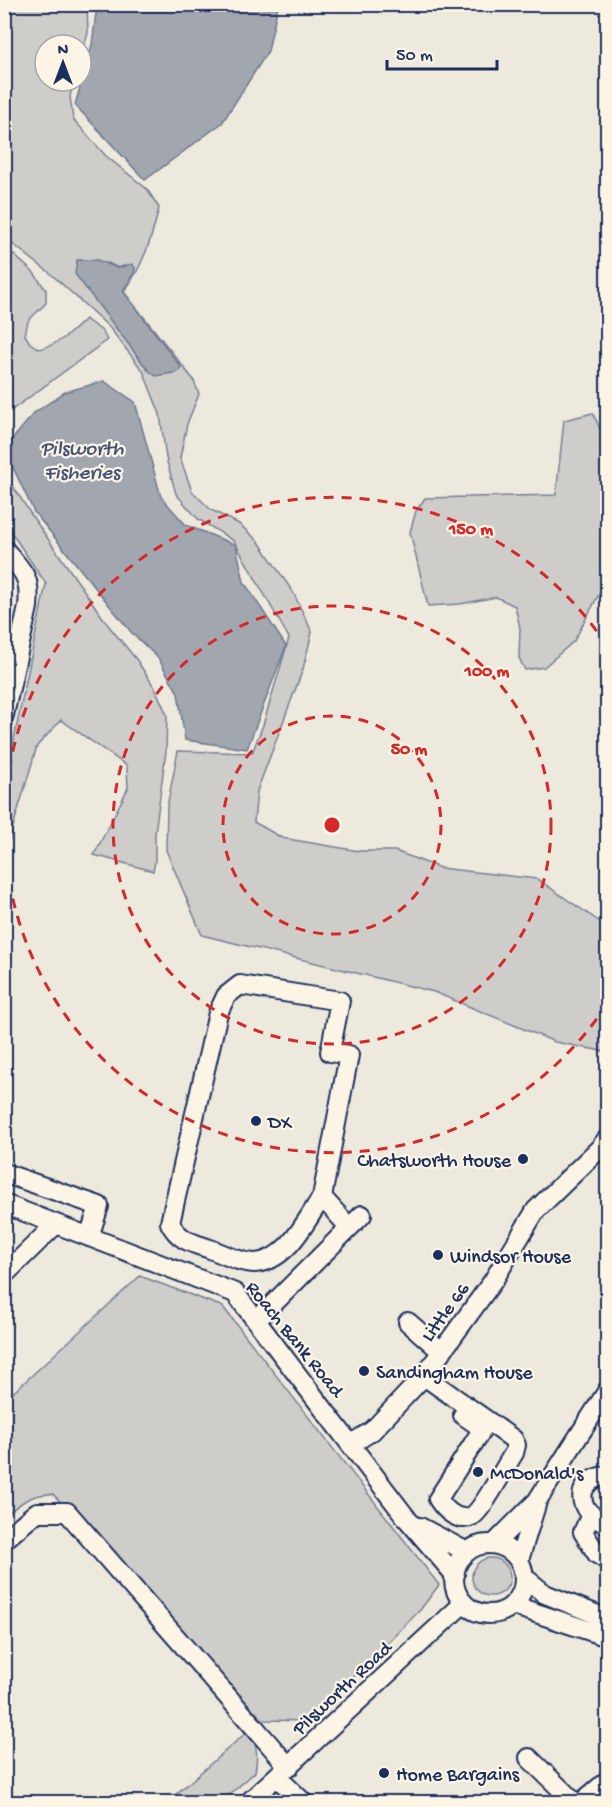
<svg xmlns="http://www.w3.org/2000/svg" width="612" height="1807" font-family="'Gochi Hand',sans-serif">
	<rect width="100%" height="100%" fill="#eee9dd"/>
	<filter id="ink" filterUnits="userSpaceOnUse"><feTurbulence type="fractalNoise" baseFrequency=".0167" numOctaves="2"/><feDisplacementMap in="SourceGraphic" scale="12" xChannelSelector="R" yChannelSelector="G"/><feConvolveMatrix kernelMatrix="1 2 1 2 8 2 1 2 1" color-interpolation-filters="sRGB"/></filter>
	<g filter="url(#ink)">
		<path fill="#cfcdca" stroke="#757e94" stroke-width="1.5" fill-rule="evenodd" d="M5,5H87L88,33L81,57V45H45V81H74L70,96L73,119L106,156L147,189L159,208C152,238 143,266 124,292L193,379L199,394L187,424L180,458L192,491L211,510L239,524L259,542L293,592L312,632L303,669L257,791L254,822L282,838L359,851H395L440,868L537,879L603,924L607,929V1052L555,1042L434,992L202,935L166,850L167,807L178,751L252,753L263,725L289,638L234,541L198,519L176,494L166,458L160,414L143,371L109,327L51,274L5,238ZM108,263L118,268L124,266L134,273L122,291L148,370L132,349Z
			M4,246L34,273L46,290V303L28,321L25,335L30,343L39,349C58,345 71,333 85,319L102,331L107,340L5,415Z
			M593,413L607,445V579L574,641L544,667L525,670L519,658L520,628L515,606L496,597L460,604L428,606L410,532L416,511L425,498L556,495L564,420Z
			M4,472L32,516L108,625L136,659L155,688L167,715L166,751L155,833V862L153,871L94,855L128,788L127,766L61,720L37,746L5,854V783L46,584L5,523Z
			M140,1276L223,1307L439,1585L421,1609L310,1721L263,1720L53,1494C32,1493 20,1503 5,1516V1400Z
			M472 1577a19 19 0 1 1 38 0a19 19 0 1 1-38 0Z
			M248,1731C258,1745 258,1756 255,1772L221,1802H167Z"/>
		<path fill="#a2a7af" stroke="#6c778f" stroke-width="1.5" d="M97,5H278L268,51L222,123L145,180L75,105L92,45Z
			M77,260H97L118,268L132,264L135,268L134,273L123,291L181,367L178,372L156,376L148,370L75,274Z
			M104,381L135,402L161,497L186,525L236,545L244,582L286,646L247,749L185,740L178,693L158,658L131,632L34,512L10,461L11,441L34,413L65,392Z"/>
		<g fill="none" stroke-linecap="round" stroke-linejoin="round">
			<path stroke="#6c778f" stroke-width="4.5" d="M4,453L10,461"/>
			<defs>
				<path id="minor" d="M4,549C23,572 31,575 28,607L4,715
					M4,1173L99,1206L89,1237
					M322,1197C306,1220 288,1261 255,1263C240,1263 224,1254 210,1249C193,1243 179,1241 170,1223L218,1013L226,996L240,985L340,1001L330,1052L349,1055L322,1197L349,1227
					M4,1204L235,1293L408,1520L455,1575
					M4,1275L56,1224
					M257,1320L362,1215
					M408,1322L442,1352
					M424,1376L513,1439L516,1445L514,1453C506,1465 482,1511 472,1516C458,1523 445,1510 438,1499L480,1433L479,1426L463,1415
					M351,1444L372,1431L424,1376L493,1281L536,1210L599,1149L608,1138
					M608,1476C591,1475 576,1490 585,1507C589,1516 600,1520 608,1525
					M591,1515L583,1532L597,1554L608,1561
					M420,1527L467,1552
					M4,1540L37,1512H67L289,1767
					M494,1544L537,1501L608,1390
					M454 1579a35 35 0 1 1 70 0a35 35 0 1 1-70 0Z
					M519,1560L536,1505
					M524,1577L545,1594L608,1619
					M512,1605L608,1637
					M529,1758L574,1802
					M277,1777L303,1802
					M249,1802L464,1603
					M582,1802L608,1780"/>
			</defs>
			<use href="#minor" stroke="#1b2f5e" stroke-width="22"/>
			<use href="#minor" stroke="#fcf5e5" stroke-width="18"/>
		</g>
	</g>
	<g fill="none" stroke="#d62828" stroke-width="3" stroke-dasharray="10 8">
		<circle cx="332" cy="825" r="109"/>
		<circle cx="332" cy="825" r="219"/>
		<path d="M607 1004A328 328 0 0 1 5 845M5 805A328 328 0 0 1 607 646"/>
	</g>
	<g fill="#1b2f5e" stroke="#fcf5e5" stroke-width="2">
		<circle cx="256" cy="1121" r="6"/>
		<circle cx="523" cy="1159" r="6"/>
		<circle cx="438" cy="1255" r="6"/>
		<circle cx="364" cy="1371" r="6"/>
		<circle cx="478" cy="1472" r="6"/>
		<circle cx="384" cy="1773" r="6"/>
	</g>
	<g text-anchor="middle" stroke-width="4.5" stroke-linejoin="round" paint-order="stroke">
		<g font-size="20" fill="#1b2f5e" stroke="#fcf5e5" text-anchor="start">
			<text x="268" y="1128">DX</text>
			<text x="511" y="1166" text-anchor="end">Chatsworth House</text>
			<text x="450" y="1262">Windsor House</text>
			<text x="376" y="1378">Sandingham House</text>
			<text x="490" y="1479">McDonald's</text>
			<text x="396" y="1780">Home Bargains</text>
		</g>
		<g font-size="20" fill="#1b2f5e" stroke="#fcf5e5">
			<text transform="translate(444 1311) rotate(-54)" y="7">Little 66</text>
			<text transform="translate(296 1338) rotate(51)" y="7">Roach Bank Road</text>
			<text transform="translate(341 1687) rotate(-43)" y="7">Pilsworth Road</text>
		</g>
		<g font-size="21" font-style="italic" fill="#445376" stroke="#fcf5e5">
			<text x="82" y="454">Pilsworth<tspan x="82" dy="24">Fisheries</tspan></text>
		</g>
	</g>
	<circle cx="332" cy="825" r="9" fill="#d62828" stroke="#fcf5e5" stroke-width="3"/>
	<g font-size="18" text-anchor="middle" font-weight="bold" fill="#d62828" stroke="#fcf5e5" stroke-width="4.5" stroke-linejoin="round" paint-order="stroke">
		<text x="471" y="534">150 m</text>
		<text x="487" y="676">100 m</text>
		<text x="409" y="754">50 m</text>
	</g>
	<rect width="612" height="1807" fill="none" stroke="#fcf5e5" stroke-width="24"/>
	<rect x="12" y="12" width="588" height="1783" fill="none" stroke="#1b2f5e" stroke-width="2" filter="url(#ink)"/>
	<g transform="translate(63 63)"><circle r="28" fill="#fcf5e5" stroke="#a2a6af" stroke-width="1.5"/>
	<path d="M0-4.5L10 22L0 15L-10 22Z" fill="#1b2f5e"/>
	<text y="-9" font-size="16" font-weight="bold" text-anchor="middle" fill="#1b2f5e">N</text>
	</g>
	<path d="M387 60v9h110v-9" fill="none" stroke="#1b2f5e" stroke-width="3"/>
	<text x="396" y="60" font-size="18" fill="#1b2f5e" stroke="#fcf5e5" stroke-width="4.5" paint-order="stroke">50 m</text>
</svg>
